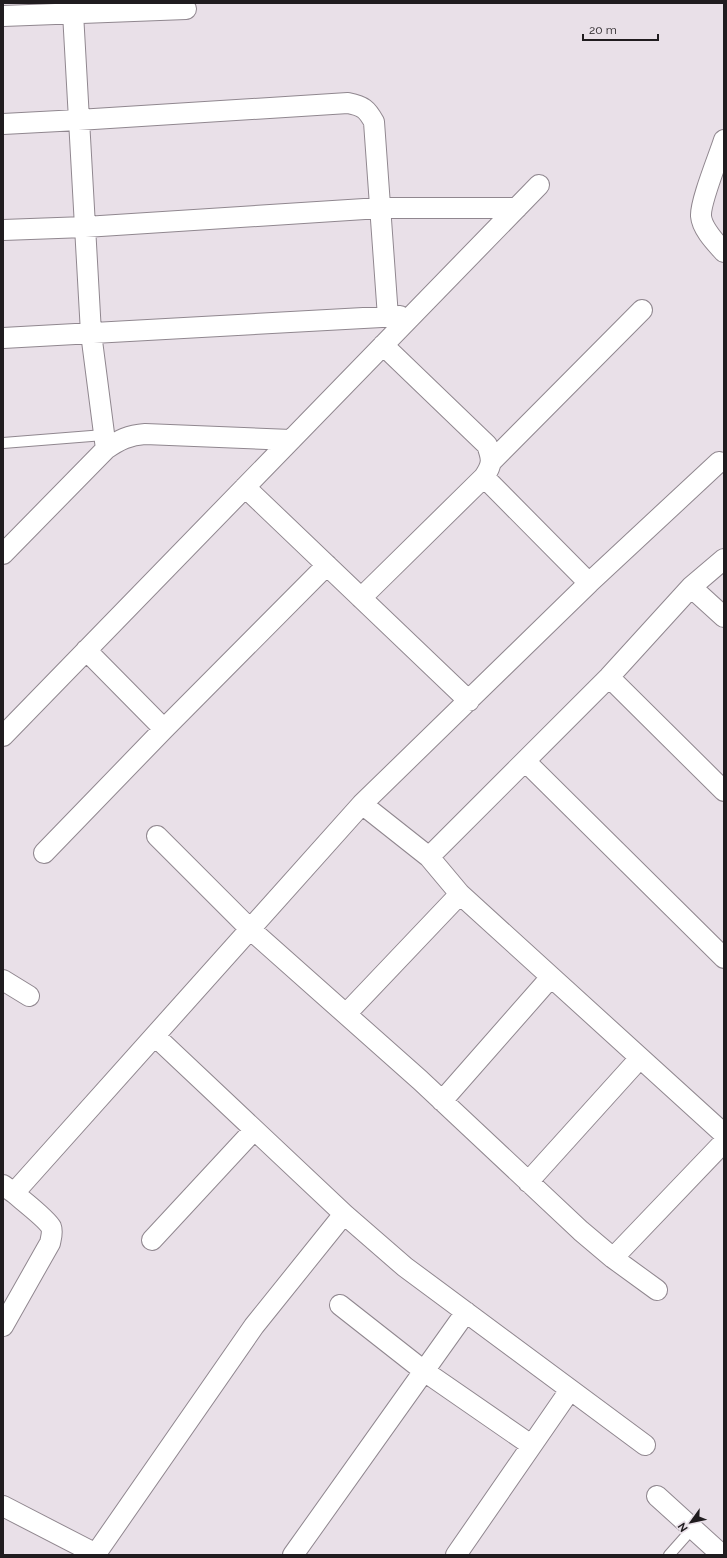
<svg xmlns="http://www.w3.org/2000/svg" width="727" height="1558" font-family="Raleway,sans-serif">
	<rect width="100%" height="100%" fill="#e9e0e8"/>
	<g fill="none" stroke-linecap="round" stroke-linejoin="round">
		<defs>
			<path id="service" d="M3,443L104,435
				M669,1555L693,1528"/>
			<path id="minor" d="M73,13L91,333L106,449
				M3,16L186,9
				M3,124L78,120L348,103C363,106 367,109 374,122L388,317
				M724,140C719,156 700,202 701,216C702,229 716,243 724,252
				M3,230L85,227L380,208H517
				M3,338L400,316
				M491,462L642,310
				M484,477L589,583
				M245,487L469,701
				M3,554L106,449C119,440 129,435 145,434L291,440
				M691,587L724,617
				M361,598L484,477C493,464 492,459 487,445L383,345
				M86,650L164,729
				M609,677L724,791
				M3,736L539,185
				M525,761L724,958
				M362,804L589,583L719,462
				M157,836L250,929L420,1080L581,1231L613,1258L657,1290
				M44,853L164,729L327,565
				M429,857L609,677L691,587L724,559
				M3,980L29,996
				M346,1014L460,894
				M155,1036L344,1214
				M442,1101L551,977
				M528,1182L640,1058
				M3,1185L14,1193L362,804L429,857L460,894L724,1134
				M152,1240L254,1130
				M613,1258L724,1142
				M340,1305L424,1371L531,1445
				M3,1326L50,1243C51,1238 53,1232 51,1227C47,1219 22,1200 14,1193
				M657,1496L722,1555
				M3,1506L98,1555
				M95,1555L254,1326L344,1214L405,1267L645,1445
				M293,1555L466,1312
				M456,1555L570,1390"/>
		</defs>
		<use href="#service" stroke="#90878f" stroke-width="12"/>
		<use href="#minor" stroke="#90878f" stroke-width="22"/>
		<use href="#service" stroke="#fff" stroke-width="10"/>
		<use href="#minor" stroke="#fff" stroke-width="20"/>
	</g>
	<rect width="727" height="1558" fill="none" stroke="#201c1f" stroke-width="8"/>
	<g transform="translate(691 1522) rotate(237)" stroke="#e9e0e8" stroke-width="3" paint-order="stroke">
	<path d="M0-3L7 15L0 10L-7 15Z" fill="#201c1f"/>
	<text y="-6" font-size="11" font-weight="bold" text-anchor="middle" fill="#201c1f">N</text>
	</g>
	<path d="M583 34v6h75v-6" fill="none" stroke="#201c1f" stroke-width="2"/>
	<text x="589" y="34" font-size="12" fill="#201c1f" stroke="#e9e0e8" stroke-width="3" paint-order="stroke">20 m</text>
</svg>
